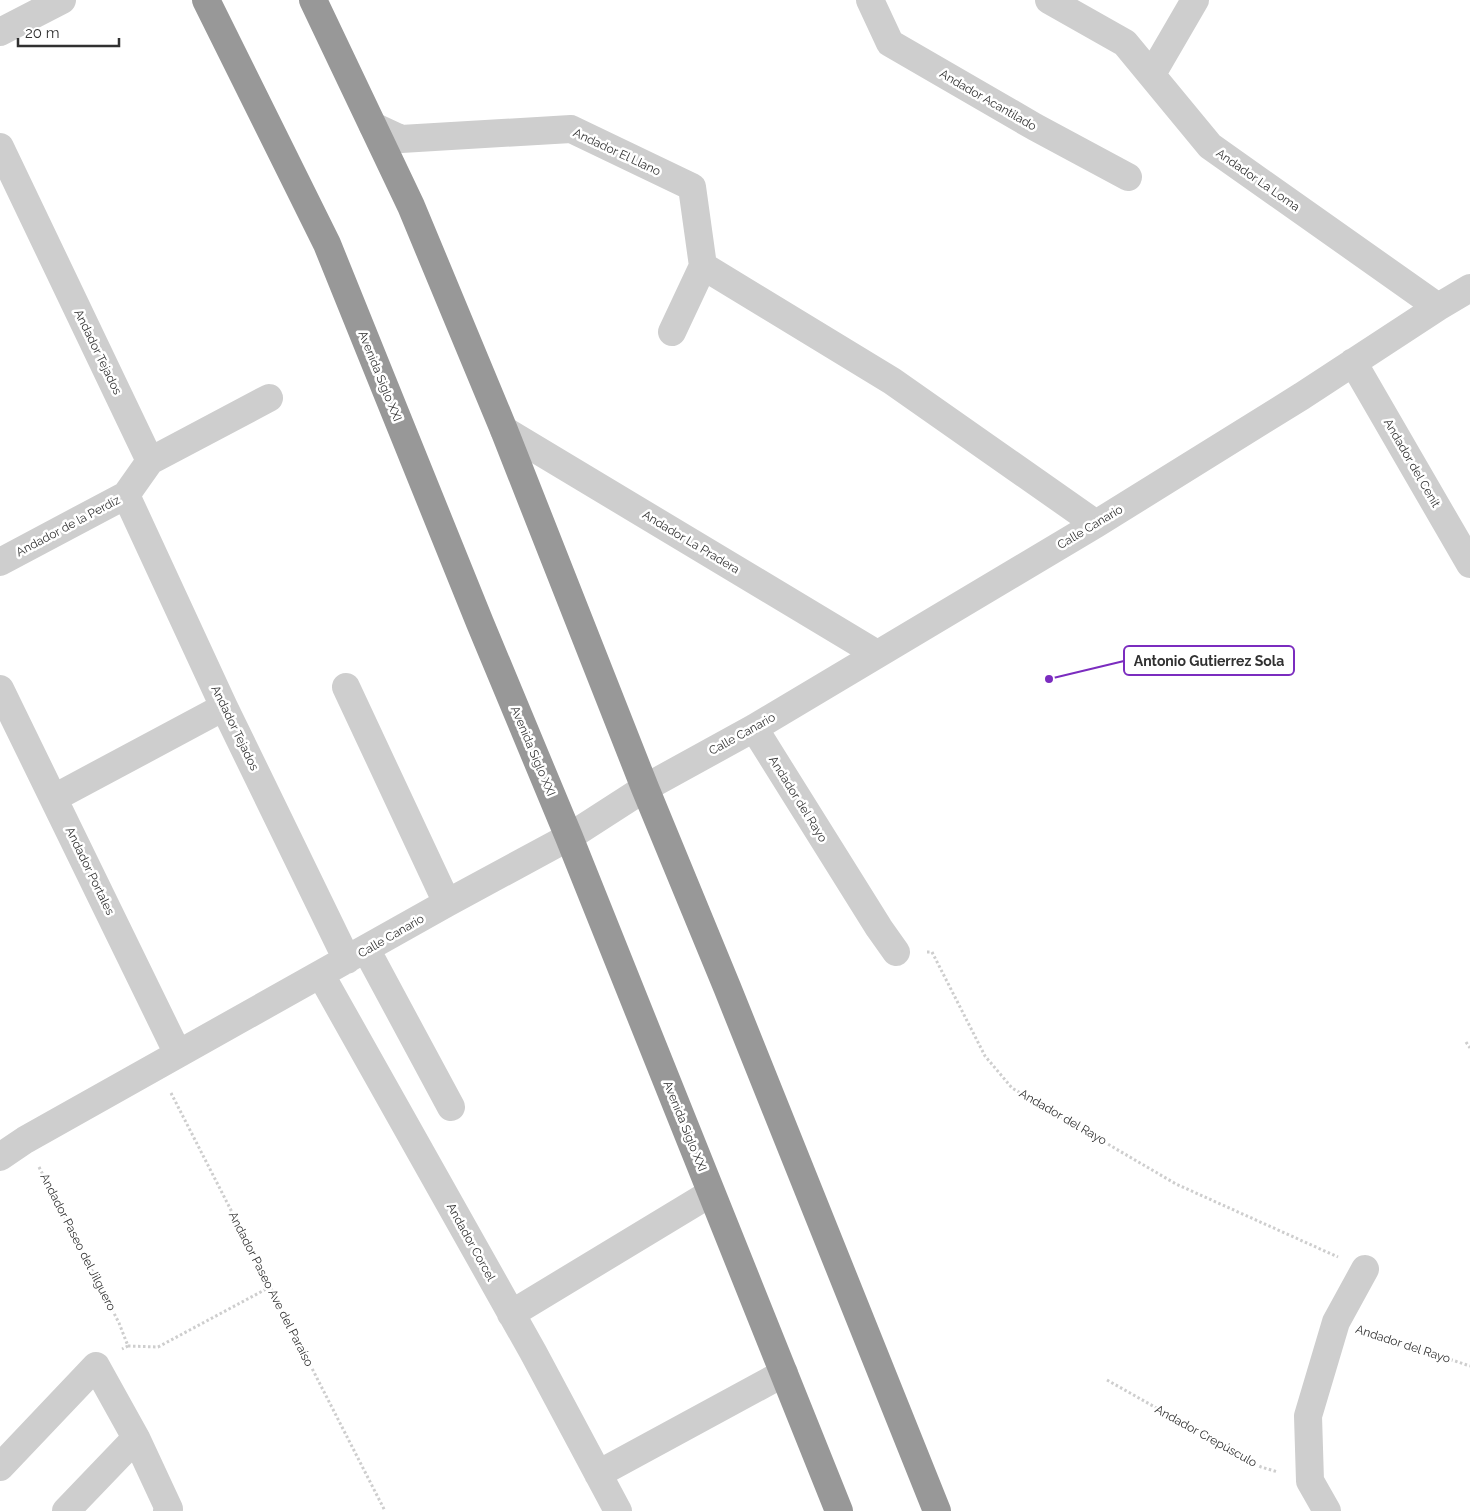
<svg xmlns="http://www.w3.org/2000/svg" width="1470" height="1511" font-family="Raleway,sans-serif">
	<rect width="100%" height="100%" fill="#fff"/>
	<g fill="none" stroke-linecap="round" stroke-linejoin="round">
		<path stroke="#cecece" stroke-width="3" stroke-dasharray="2.5 2.5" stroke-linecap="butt" d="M927,952H932L985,1056L1012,1088L1176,1184L1338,1257
			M1466,1042L1470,1048
			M171,1093L385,1511
			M39,1167L119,1323L128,1346L122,1349
			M1365,1331L1470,1366
			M128,1346L158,1347L270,1287
			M1107,1380L1261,1467L1278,1472"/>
		<path stroke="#cecece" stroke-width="28" d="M870,0L890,43L1035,127L1128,177
			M1049,0L1125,43L1210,146L1438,307
			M0,32L62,0
			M1152,74L1195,0
			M373,126L401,139L571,129L692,187L703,266L672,332
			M0,147L150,461
			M703,266L892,381L1096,524
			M1353,362L1470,564
			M504,430L877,654
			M126,495L224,707L347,960
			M0,562L126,495L150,461L269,398
			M346,687L447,903
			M0,689L178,1054
			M754,728L879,928L896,952
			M54,798L224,707
			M366,949L451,1107
			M321,975L533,1352L618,1511
			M0,1157L25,1140L447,903L569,837L645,788L754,728L1096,524L1302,396L1438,307L1470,288
			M511,1314L711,1193
			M0,1467L96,1366L136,1438L169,1509L167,1511
			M598,1474L784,1373
			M66,1511L136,1438
			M1327,1511L1310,1481L1308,1416L1336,1322L1365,1269"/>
		<path stroke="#989898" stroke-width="28" d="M206,0L327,244L480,623L569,837L839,1511
			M313,0L411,206L504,430L645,788L727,987L937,1511"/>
	</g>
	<g text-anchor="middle" stroke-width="5" stroke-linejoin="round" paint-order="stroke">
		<g font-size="12" fill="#313131" stroke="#fff">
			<text transform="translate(988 100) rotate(30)" y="4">Andador Acantilado</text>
			<text transform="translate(617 152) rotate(25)" y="4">Andador El Llano</text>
			<text transform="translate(1258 180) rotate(35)" y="4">Andador La Loma</text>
			<text transform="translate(98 352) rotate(64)" y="4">Andador Tejados</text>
			<text transform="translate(380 376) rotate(68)" y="4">Avenida Siglo XXI</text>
			<text transform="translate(1412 463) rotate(60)" y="4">Andador del Cenit</text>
			<text transform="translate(68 526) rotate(-28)" y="4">Andador de la Perdíz</text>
			<text transform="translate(1090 527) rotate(-31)" y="4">Calle Canario</text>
			<text transform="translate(691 542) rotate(31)" y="4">Andador La Pradera</text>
			<text transform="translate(235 728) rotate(64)" y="4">Andador Tejados</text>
			<text transform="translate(742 734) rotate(-29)" y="4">Calle Canario</text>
			<text transform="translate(533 751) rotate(67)" y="4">Avenida Siglo XXI</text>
			<text transform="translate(798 799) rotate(58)" y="4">Andador del Rayo</text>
			<text transform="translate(90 871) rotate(64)" y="4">Andador Portales</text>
			<text transform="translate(391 936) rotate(-30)" y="4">Calle Canario</text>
			<text transform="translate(1063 1117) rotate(30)" y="4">Andador del Rayo</text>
			<text transform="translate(685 1126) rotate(68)" y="4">Avenida Siglo XXI</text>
			<text transform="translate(78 1242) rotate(63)" y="4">Andador Paseo del Jilguero</text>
			<text transform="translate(471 1242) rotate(61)" y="4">Andador Corcel</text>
			<text transform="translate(271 1289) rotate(63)" y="4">Andador Paseo Ave del Paraíso</text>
			<text transform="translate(1403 1344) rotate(18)" y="4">Andador del Rayo</text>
			<text transform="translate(1206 1436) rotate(29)" y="4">Andador Crepúsculo</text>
		</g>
	</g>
	<path fill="none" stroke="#7b2cbf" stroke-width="2" d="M1049 679L1124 661"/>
	<circle fill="#7b2cbf" stroke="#fff" stroke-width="2" cx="1049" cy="679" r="5"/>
	<rect fill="#fff" stroke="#7b2cbf" stroke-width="2" x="1124" y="646" width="170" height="29" rx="5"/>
	<g font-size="14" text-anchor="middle" font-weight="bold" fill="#313131">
		<text x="1209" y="666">Antonio Gutierrez Sola</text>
	</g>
	<path d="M18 38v8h101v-8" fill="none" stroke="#313131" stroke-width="2.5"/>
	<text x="25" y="38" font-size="15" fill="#313131" stroke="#ffffff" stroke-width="4" paint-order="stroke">20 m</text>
</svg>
